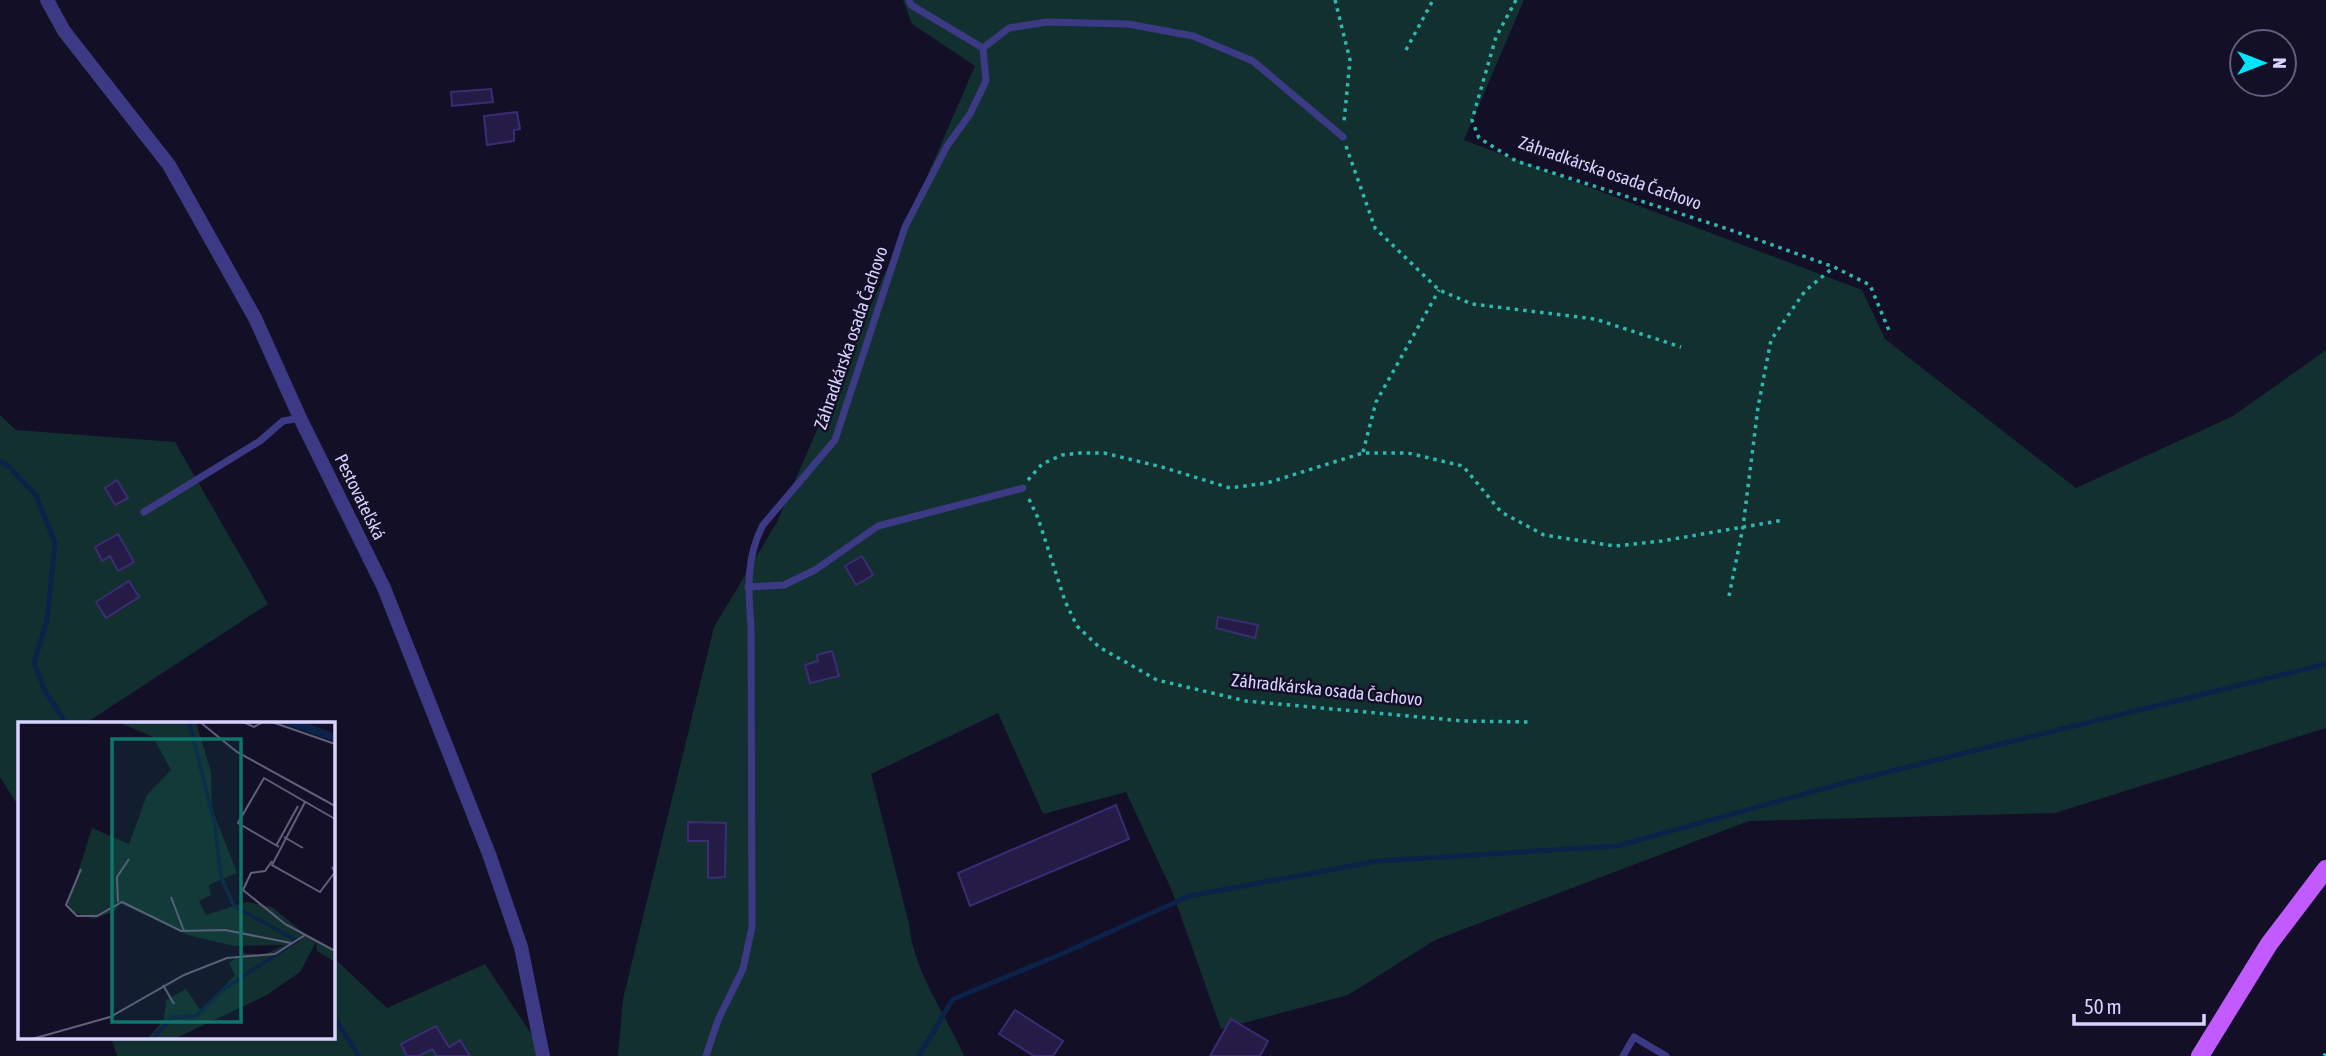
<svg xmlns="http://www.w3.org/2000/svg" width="2326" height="1056" font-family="'Asap Condensed',sans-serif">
	<rect width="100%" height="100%" fill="#130f26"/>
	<path fill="#12302f" d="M903,0H1524L1464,140L1862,290L1885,339L2076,488L2233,416L2326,350V728L2055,813L1749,821L1435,940L1348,995L1221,1029L1172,891L1126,792L1043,814L998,713L871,774L909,924C915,976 944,1010 964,1056H618L623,999L714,627L777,522L975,66L912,24Z
		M0,415L16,430L175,442L268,604L86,723L19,724V807L0,777Z
		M333,957L387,1008L485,964L546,1056H117L111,1037H332Z"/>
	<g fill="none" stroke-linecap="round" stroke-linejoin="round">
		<path stroke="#0c2248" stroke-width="5" d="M0,461L9,467L36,495L55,543L47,620L34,663L44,690L67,724
			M332,1014L359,1056
			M919,1056L953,999L1066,952L1189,896L1378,861L1617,846L1851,781L2326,664"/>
	</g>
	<path fill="#241b47" stroke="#3b2d73" stroke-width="2" d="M491,89L493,102L452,106L451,92Z
		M517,112L520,129L514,130V141L487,145L484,116Z
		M117,480L128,498L115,505L105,488Z
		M118,534L134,562L118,571L110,556L102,561L95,547Z
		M862,556L873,575L856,585L845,566Z
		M129,581L139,597L106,618L96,602Z
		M1218,617L1258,625L1255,638L1216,628Z
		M832,651L839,676L810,683L805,665L818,661L817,655Z
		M1116,805L1129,839L970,906L958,873Z
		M688,822L726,823L725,877L708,878V841H688Z
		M1015,1010L1063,1041L1053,1056H1034L999,1034Z
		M1231,1019L1268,1041L1260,1056H1210Z
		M436,1026L449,1047L460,1040L470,1056H434L436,1055L432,1049L419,1056H407L401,1044Z"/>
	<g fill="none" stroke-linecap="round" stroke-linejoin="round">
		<path stroke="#2fb8b0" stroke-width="3.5" stroke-dasharray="3.5 5" stroke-linecap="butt" d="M1335,0L1350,60L1344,122
			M1516,0L1496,37L1472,120L1479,138L1516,161L1722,227L1834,267L1870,285L1890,333
			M1406,50L1433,0
			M1346,146L1375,228L1439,290L1472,304L1595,319L1681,347
			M1363,452L1376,402L1439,290
			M1028,480L1042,464L1062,455L1080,453H1104L1162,467L1230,488L1267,483L1363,453H1408L1463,466L1501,512L1544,535L1615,546L1662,541L1784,520
			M1029,499L1038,518L1065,601L1077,626L1099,647L1157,680L1246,701L1463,721L1531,722
			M1729,596L1743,527L1758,407L1771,340L1805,291L1834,267"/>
		<path stroke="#3d3a85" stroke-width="7" d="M983,48L1009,28L1047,22L1128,24L1193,36L1253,61L1343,137
			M144,512L260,441L283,421L300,418
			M748,587L784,585L815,570L878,526L1023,488
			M706,1056L718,1020L743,969L752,927L751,625C748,590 746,557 763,525L835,440L905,227L947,146L970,114L986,81L983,48L911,5L909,0
			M1623,1056L1634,1037L1666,1056"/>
		<path stroke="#3d3a85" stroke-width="14" d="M47,0L64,31L169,165L255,318L300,418L384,588L489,854L521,947L543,1056"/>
		<path stroke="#c25bff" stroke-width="18" d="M2200,1056L2269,944L2326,869"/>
		<path stroke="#00e5ff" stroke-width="5" stroke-dasharray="10 9" stroke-linecap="butt" d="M2325,1056L2326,1054"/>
	</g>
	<g text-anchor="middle" stroke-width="5" stroke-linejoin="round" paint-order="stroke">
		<g font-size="18" fill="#d9d4ff" stroke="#130f26">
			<text transform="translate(1610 173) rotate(19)" y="6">Záhradkárska osada Čachovo</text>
			<text transform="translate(851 338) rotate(-71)" y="6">Záhradkárska osada Čachovo</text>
			<text transform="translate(360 497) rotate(64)" y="6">Pestovateľská</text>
			<text transform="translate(1327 690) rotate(6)" y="6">Záhradkárska osada Čachovo</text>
		</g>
	</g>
	<g transform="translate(18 722)">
		<rect width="317" height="317" fill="#130f26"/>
		<path d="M100,0H178L193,50L194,87L219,151L191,163L193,173L181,179L188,193L229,180L254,185L286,211L317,228V240L299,229L298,220L282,250L249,273L156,317H129L146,298L148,278L168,267L183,289L217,253L211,241L225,231L246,233L266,223L216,224L170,213L102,181L97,189L76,197L52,189L50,182L74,106L111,122L129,73L153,48L135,15Z" fill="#12302f"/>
		<path d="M261,0H287L317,12V20Z" fill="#0c2248"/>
		<path fill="none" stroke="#0c2248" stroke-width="3.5" d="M135,317L154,295L178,294L206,267L279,219L216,184L203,155L197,103L171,0"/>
		<path fill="none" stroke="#625e7d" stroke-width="2" d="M182,0L219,30L317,84M225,0L236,5L245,0M254,0L317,22M287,80L254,143L302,170L317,150L314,145M266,115L285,126M258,124L280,84M261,125L220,101L246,56L317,97M254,139L247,149L233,151L225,168L267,202L317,229M63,147L48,183L59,194H79L104,180L163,209L207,208L273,221M153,175L166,209M100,180L99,155L111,137M145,263L156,282M14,317L92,295L166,253L209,236L257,232L287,213"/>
		<path fill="#0f766e" fill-opacity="0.15" stroke="#0f766e" stroke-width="3.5" d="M94,17H223V300H94Z"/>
		<rect width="317" height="317" fill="none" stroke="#d9d4ff" stroke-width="3.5"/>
	</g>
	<g transform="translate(2263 63) rotate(90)"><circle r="33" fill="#130f26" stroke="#625e7d" stroke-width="2"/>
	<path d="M0-5L12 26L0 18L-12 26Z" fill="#00e5ff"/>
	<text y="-10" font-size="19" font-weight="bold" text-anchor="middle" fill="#d9d4ff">N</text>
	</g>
	<path d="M2074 1014v10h130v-10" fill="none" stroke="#d9d4ff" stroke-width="3.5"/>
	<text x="2084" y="1014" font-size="21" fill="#d9d4ff" stroke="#130f26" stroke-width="5" paint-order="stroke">50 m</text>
</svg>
